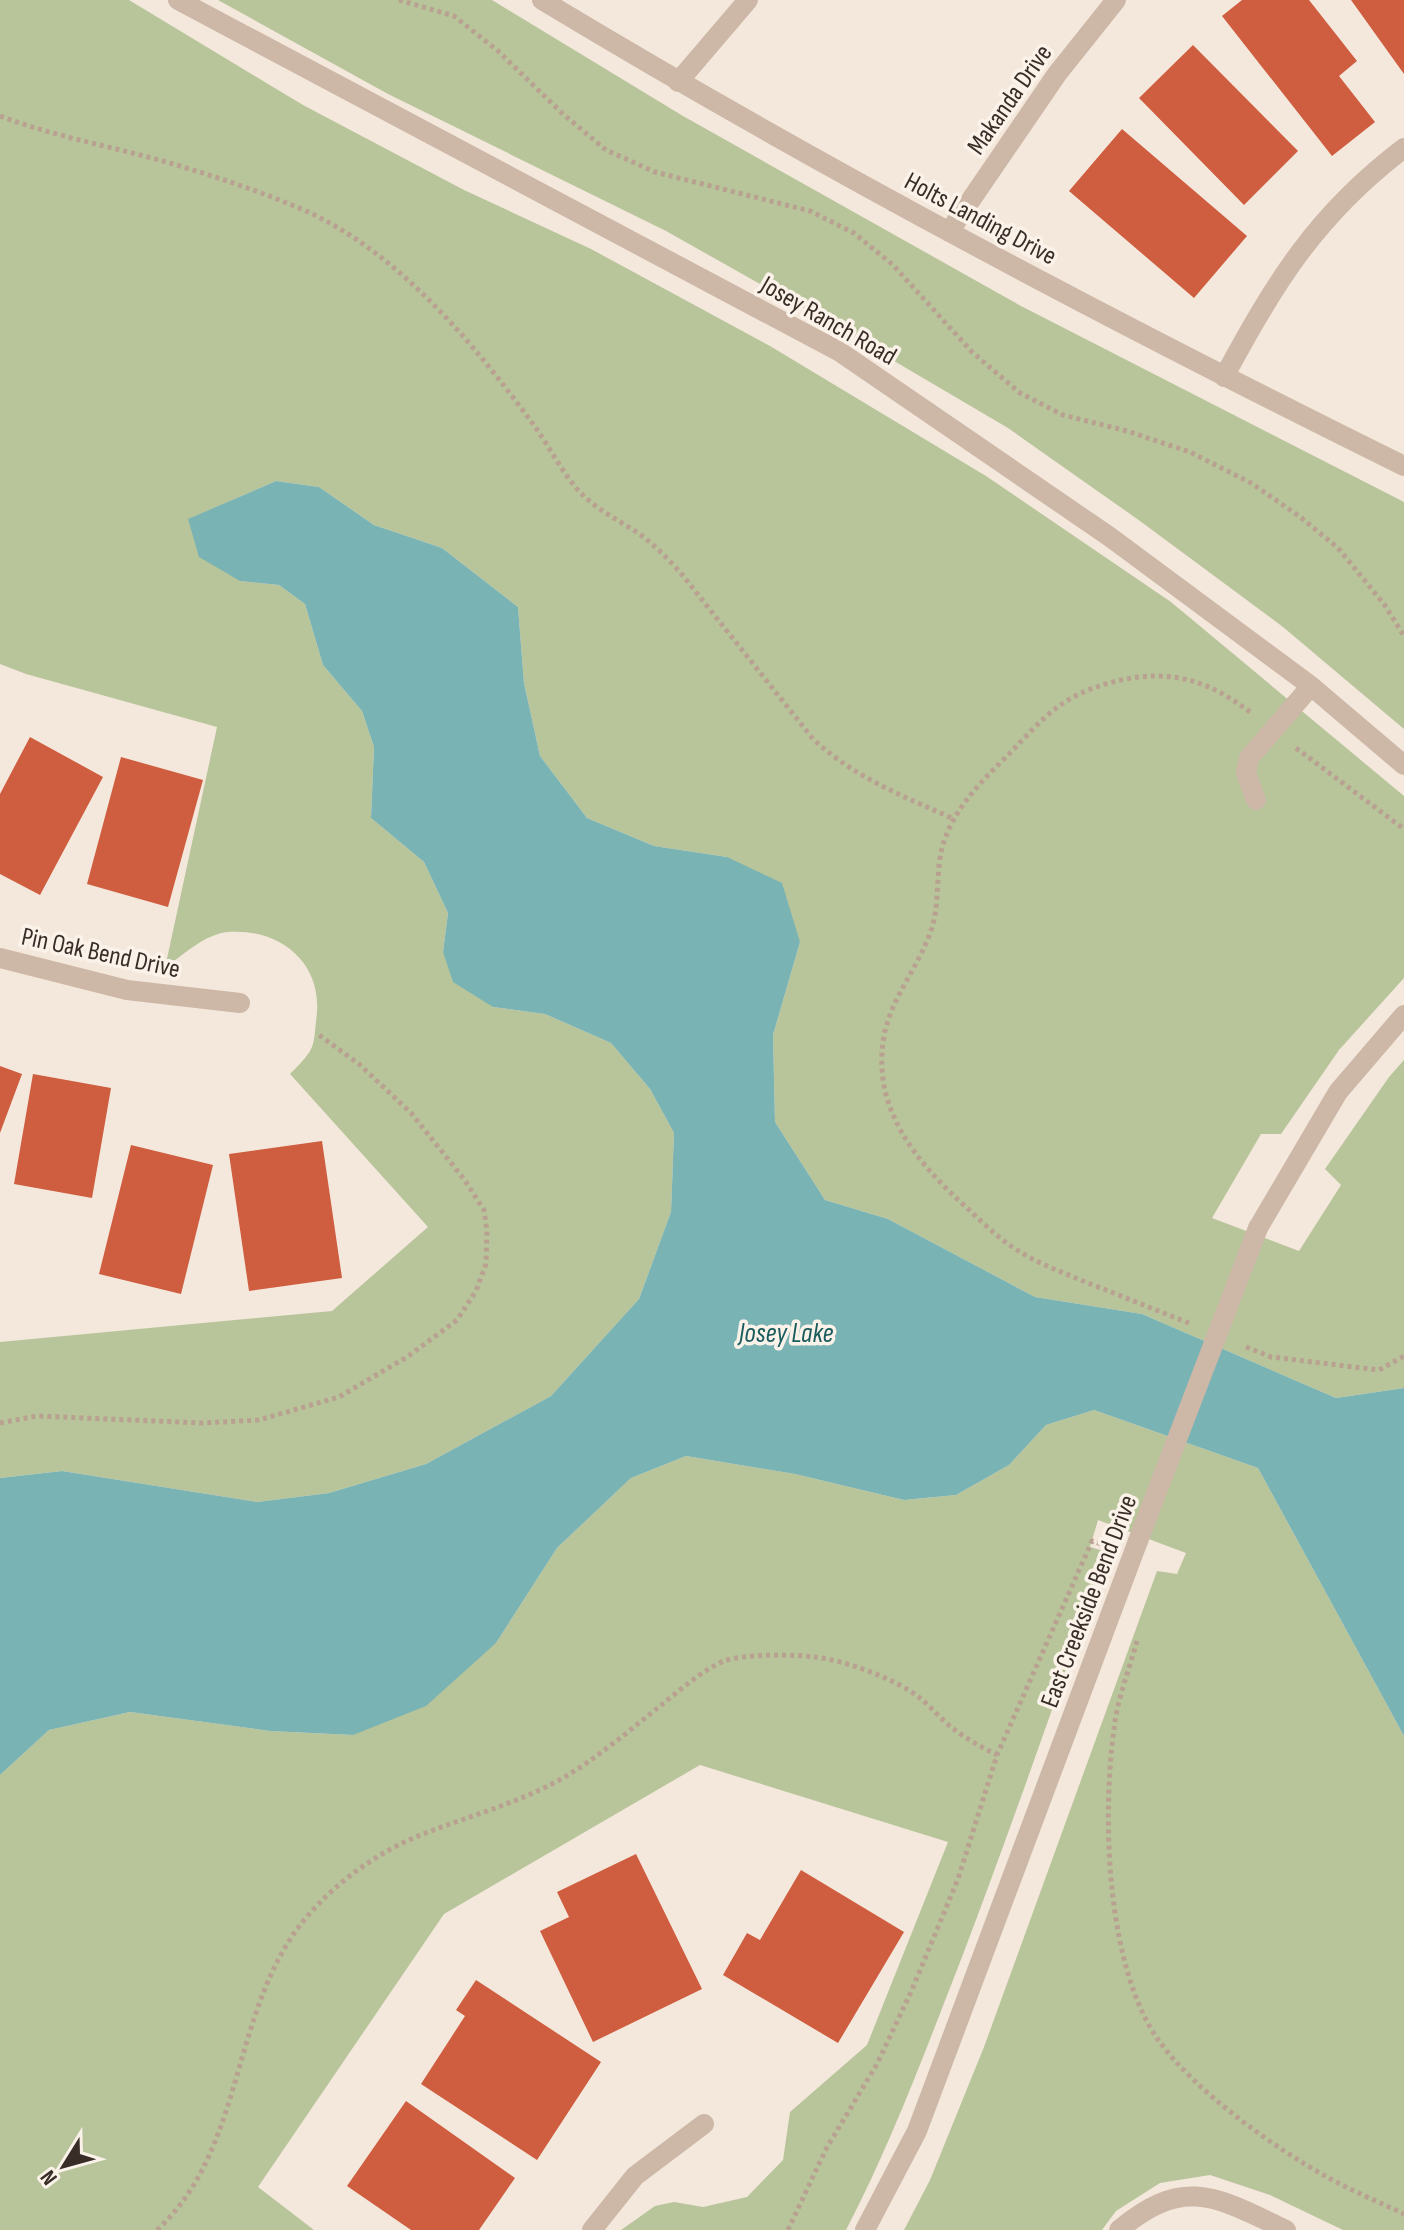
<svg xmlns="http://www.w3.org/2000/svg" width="1404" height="2230" font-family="'Sofia Sans Condensed',sans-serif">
	<rect width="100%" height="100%" fill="#f4e8dc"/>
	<path fill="#b8c59b" d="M0,0H129L303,105L464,190L591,249L770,346L986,476L1171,602L1404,796V978L1339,1050L1281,1134H1261L1212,1218L1299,1251L1341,1185L1325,1169L1389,1077L1404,1060V1388L1336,1398L1142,1314L1035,1297L888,1219L825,1200L775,1122L773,1035L800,942L727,857L654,846L587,818L540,756L524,683L518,607L442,548L374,525L319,487L276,481L189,519L240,581L279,585L305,604L323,665L362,711L374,747L371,818L424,862L448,913L443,952L493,1007L545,1014L611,1043L650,1089L674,1133L671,1212L639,1299L551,1396L426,1464L329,1493L257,1502L62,1471L0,1478V1342L332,1311L428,1227L290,1074C297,1067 305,1059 310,1051C315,1043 315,1030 316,1021C325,966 283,928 228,932C205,934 183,955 165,968L217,727L26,674L0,664Z
		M218,0H492L683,116L1021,306L1404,502V729L1283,627L1140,521L1008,428L838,328L666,231L388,94Z
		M1094,1410L1258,1468L1404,1736V2230H1343L1270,2195L1210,2175L1160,2183L1116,2211L1102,2230H904L930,2180L984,2047L1157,1571L1177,1574L1186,1553L1098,1520L1090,1547L1107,1552C1060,1687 1013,1823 962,1957C926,2049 892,2142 846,2230H621L655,2206L674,2202L703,2207L747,2197L783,2160L790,2112L867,2045L948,1842L700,1765L444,1914L258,2187L314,2230H0V1775L49,1730L130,1712L270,1731L353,1735L496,1643L557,1548L631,1478L686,1456L795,1474L904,1500L956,1495L1009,1465L1046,1425Z"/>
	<path fill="#79b3b4" d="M276,481L319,487L374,525L442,548L518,607L524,683L540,756L587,818L654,846L727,857L782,883L800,942L773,1035L775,1122L825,1200L888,1219L1035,1297L1142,1314L1336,1398L1404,1388V1736L1258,1468L1094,1410L1046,1425L1009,1465L956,1495L904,1500L795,1474L686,1456L631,1478L557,1548L496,1643L426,1706L353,1735L270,1731L130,1712L49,1730L0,1775V1478L62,1471L257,1502L329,1493L426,1464L551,1396L639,1299L671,1212L674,1133L650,1089L611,1043L545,1014L493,1007L453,982L443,952L448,913L424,862L371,818L374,747L362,711L323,665L305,604L279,585L240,581L199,557L188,519Z"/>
	<path fill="#cf5d3f" d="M1242,0H1309L1357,61L1339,76L1375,122L1332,156L1222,16Z
		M1351,0H1404V74Z
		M1193,45L1298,151L1244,205L1139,98Z
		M1122,129L1247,236L1194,298L1069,191Z
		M30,737L103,777L40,895L0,874V794Z
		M121,757L203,780L168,907L87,884Z
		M0,1066L22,1074L0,1133Z
		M33,1074L111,1088L92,1198L14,1184Z
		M322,1141L342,1278L249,1291L229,1154Z
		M131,1145L213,1165L181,1294L99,1274Z
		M636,1854L702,1989L593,2042L540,1931L569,1917L557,1892Z
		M801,1870L904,1932L838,2043L723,1975L747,1933L760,1940Z
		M476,1980L601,2062L537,2160L421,2084L465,2016L456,2010Z
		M406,2101L515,2178L479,2230H411L347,2186Z"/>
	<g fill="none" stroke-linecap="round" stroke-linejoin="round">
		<path stroke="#b9a191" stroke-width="5" stroke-dasharray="4 4" stroke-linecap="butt" d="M399,0L454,16L498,51L563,114L606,150L655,172L810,211L854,233L893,265L972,352L1020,393L1063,415L1127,431L1190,452L1251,483L1299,516L1338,548L1384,604L1404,636
			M0,116C53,136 109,146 163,161C211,175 260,191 306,211C399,253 474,344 533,424C547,443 558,465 573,484C590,506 613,517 635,531C652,542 666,557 680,572L813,739C855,778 903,796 954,819
			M1296,748L1404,829
			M1189,1323C1155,1310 1122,1296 1088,1283C1064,1273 1039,1264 1017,1250C998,1238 982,1222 966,1207C916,1162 871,1108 884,1036C892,993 924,962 934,920C940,892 935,863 946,836C959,803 983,780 1008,755C1023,740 1038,722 1055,709C1074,694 1098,685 1121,680C1173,669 1209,681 1250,712
			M1246,1347L1271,1357L1379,1370L1404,1356
			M0,1423L37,1416L202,1423L259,1420L339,1397L407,1357L457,1320L476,1291L486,1264L487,1231L484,1210L464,1179L411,1113L359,1064L319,1035
			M1137,1641C1129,1670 1117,1700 1114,1729C1102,1816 1106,1967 1159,2041C1195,2091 1273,2147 1327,2177C1352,2191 1379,2202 1404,2214
			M157,2230C242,2152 231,2023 295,1932C325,1890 374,1853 423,1834C469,1816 519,1803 563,1778C597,1758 629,1731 660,1706C679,1691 701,1671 724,1661C743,1654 793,1654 814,1657C845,1660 896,1679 920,1698C931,1707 940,1718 951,1727C965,1738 981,1747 997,1755
			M788,2230L826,2149L877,2064L911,1992L958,1879L997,1755L1092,1541L1105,1545"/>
		<path stroke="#cdb7a7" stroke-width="20" d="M178,0L840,352L1110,537L1311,686L1404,765
			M542,0C822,169 1111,321 1404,466
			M678,82L748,0
			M949,232L1057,74L1116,0
			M1224,377C1276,281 1316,215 1404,148
			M1256,800L1246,773L1249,758L1311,686
			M0,958L127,990L240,1003
			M1258,1228L1338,1092L1404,1015
			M592,2230L635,2176L704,2124
			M865,2230L917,2131L1138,1541
			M1119,2230C1184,2175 1217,2197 1286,2230"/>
		<path stroke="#cdb7a7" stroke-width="20" d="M1138,1541L1258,1228"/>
	</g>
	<g text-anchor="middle" stroke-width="7" stroke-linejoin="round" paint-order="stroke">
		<g font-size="26" fill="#392d28" stroke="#fbf2e9">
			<text transform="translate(1009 99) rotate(-55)" y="9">Makanda Drive</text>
			<text transform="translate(981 218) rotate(28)" y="9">Holts Landing Drive</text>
			<text transform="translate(829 320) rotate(30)" y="9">Josey Ranch Road</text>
			<text transform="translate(101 952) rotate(12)" y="9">Pin Oak Bend Drive</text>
			<text transform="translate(1088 1601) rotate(-69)" y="9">East Creekside Bend Drive</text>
		</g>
		<g font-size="28" font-style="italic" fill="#1a5c5e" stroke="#fbf2e9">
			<text x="786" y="1342">Josey Lake</text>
		</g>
	</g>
	<g transform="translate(64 2166) rotate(233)" stroke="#fbf2e9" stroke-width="6" paint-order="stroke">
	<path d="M0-6L14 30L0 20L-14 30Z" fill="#392d28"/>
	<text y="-12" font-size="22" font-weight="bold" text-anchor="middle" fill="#392d28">N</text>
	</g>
</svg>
